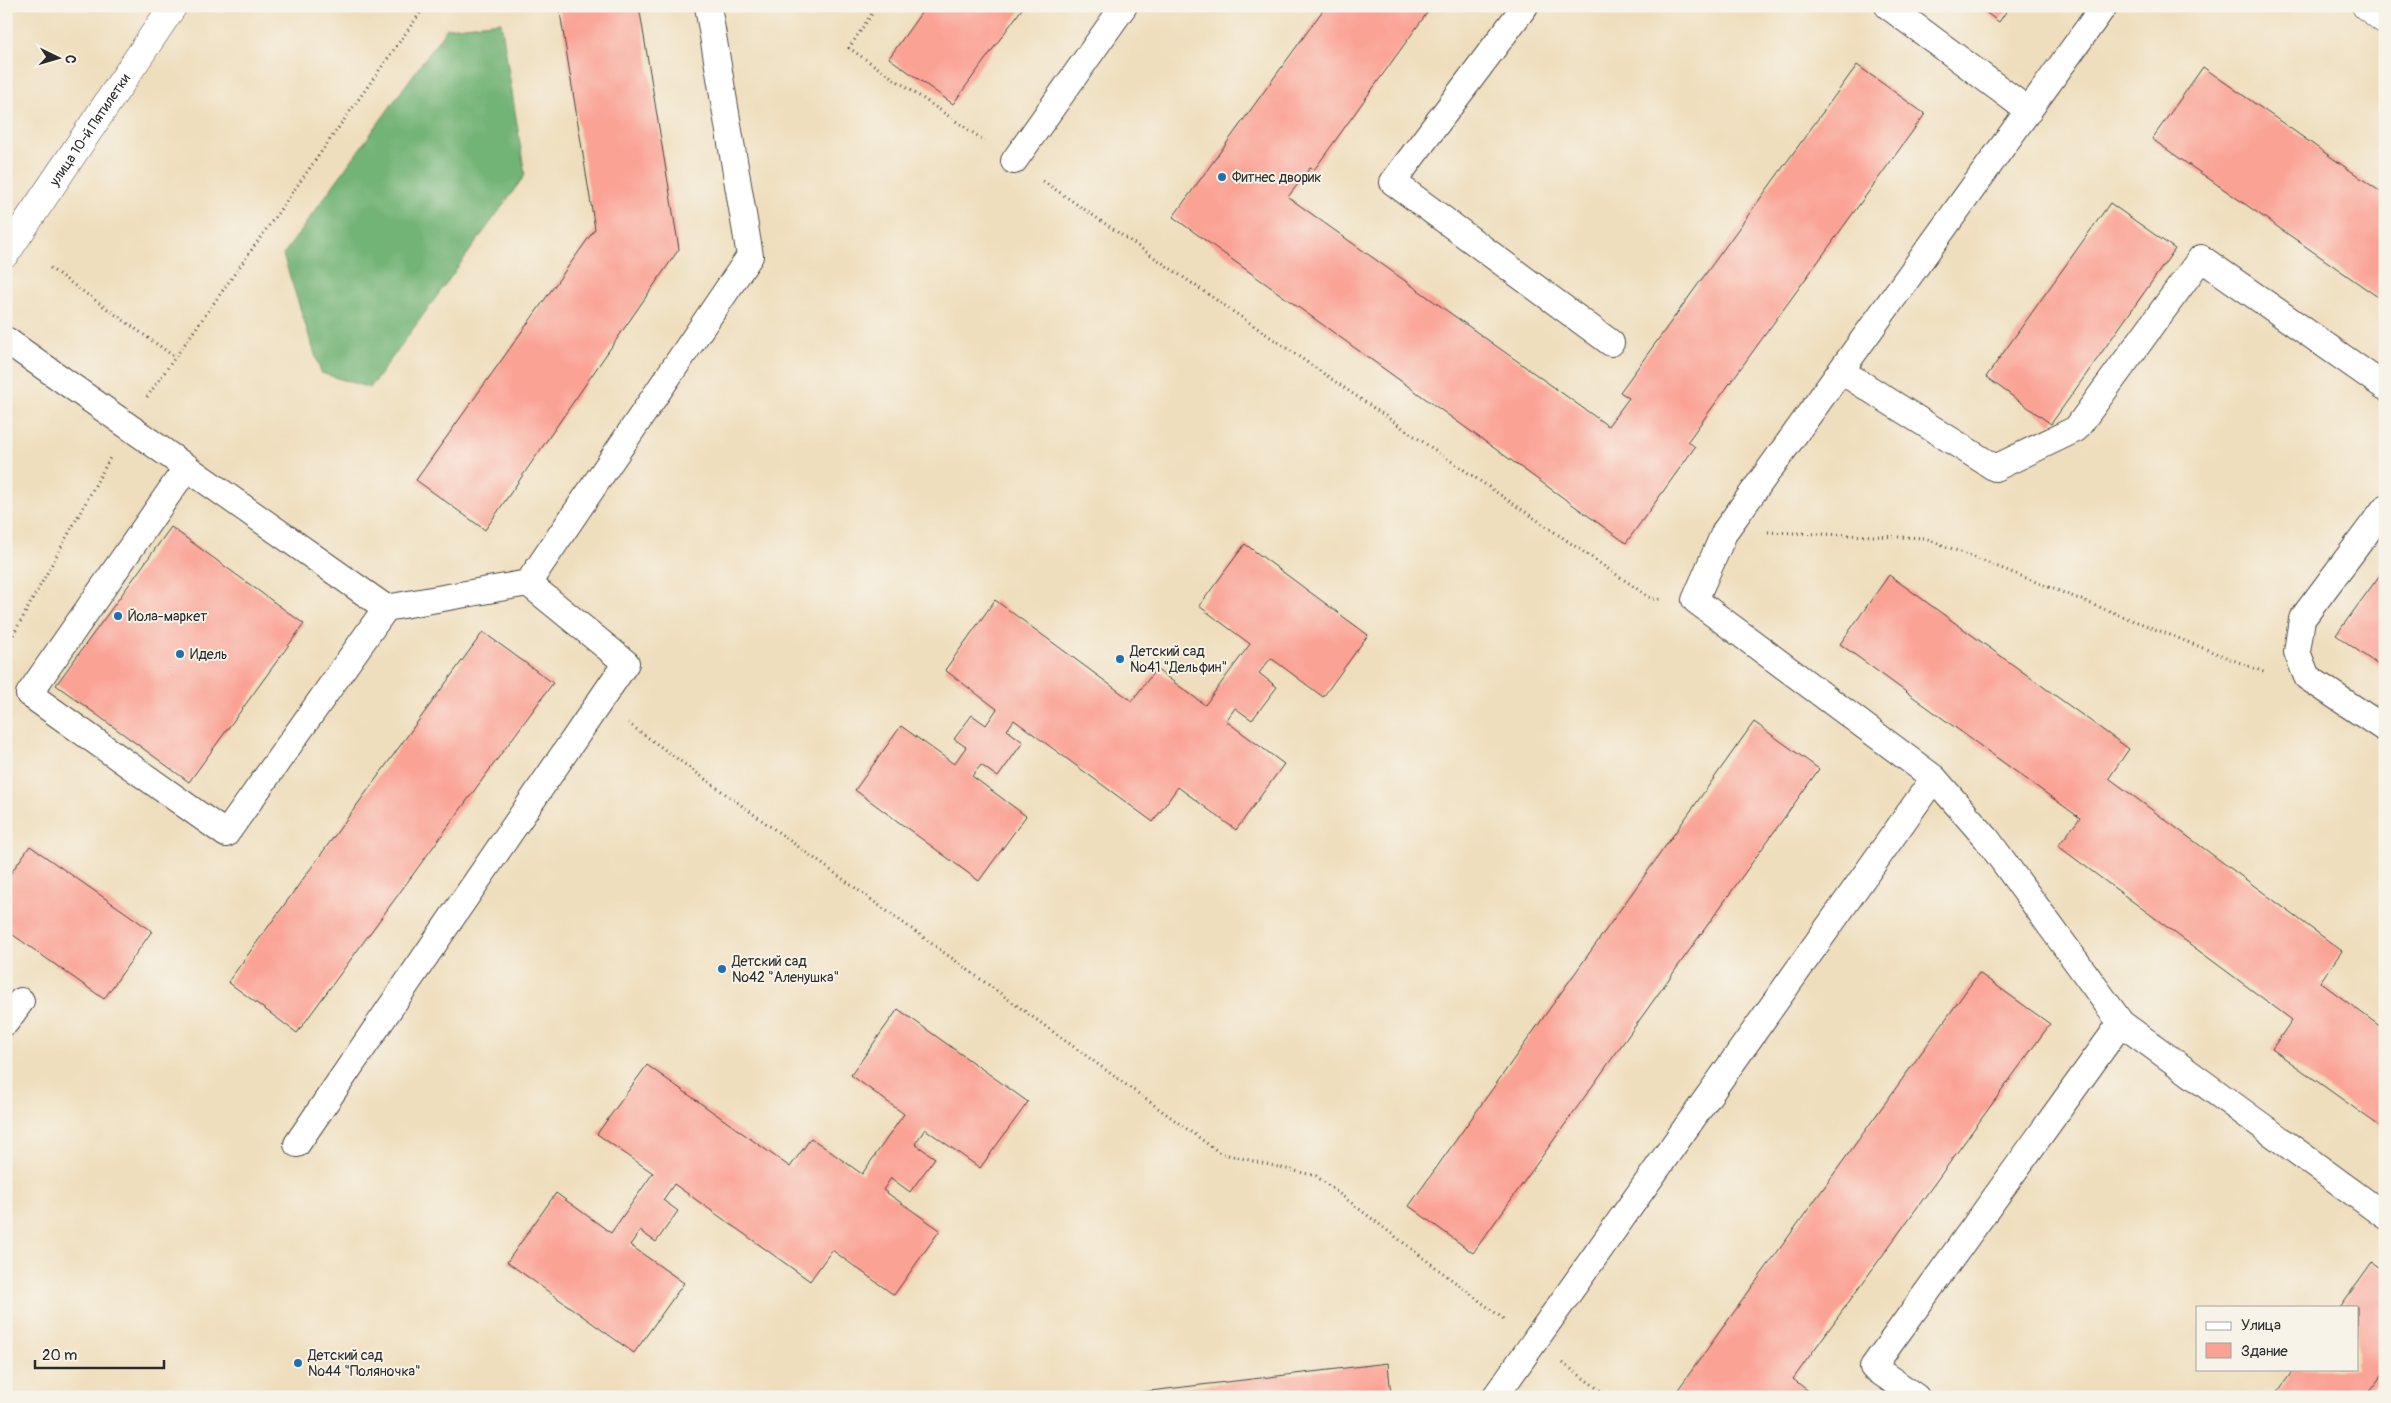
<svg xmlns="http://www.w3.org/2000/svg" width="2391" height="1403" font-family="Pangolin,sans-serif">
	<rect width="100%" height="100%" fill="#f7f3e8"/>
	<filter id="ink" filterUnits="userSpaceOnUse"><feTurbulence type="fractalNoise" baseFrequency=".02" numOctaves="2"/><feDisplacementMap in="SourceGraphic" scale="10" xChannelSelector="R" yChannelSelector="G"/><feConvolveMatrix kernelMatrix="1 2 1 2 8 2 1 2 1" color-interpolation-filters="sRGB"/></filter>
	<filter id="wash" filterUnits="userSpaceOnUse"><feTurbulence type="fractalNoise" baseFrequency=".0096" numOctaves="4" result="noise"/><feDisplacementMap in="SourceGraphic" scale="20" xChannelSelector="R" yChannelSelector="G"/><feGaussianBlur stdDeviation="1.12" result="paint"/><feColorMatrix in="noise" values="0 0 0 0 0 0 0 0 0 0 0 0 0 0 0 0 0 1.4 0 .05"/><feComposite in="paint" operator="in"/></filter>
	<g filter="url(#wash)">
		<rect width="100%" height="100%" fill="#efdebd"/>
		<path fill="#72b376" stroke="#4e6f50" d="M501,22L525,175L370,388L321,373L283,255L447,28Z"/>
		<g id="blocks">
			<path fill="#faa294" d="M559,6H639L679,249L485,530L416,480L595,229Z
				M926,6H1024L953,104L889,58Z
				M1326,6H1432L1314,170L1310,168L1288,197L1608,426L1629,398L1620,392L1857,65L1925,114L1688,441L1695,447L1626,543L1173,217Z
				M1977,6H2010L1999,22Z
				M2203,67L2385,195V302L2152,139Z
				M2110,203L2175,249L2051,424L1986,377Z
				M171,527L304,624L189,782L56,685Z
				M1245,544L1368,635L1323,697L1271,658L1259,673L1277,687L1252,720L1235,708L1226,721L1284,764L1236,830L1178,787L1153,822L1014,720L1007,730L1023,742L998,777L981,765L972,776L1026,816L979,881L855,790L901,726L954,764L966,747L954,739L972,715L986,725L997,709L945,670L995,600L1132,701L1156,669L1205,705L1250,644L1199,606Z
				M2385,568V670L2336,635Z
				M1889,575L2129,749L2109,778L2342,951L2320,982L2385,1030V1130L2272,1049L2292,1020L2058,846L2080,818L1840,644Z
				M483,632L553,683L297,1033L228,982Z
				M1754,722L1819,769L1473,1253L1409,1206Z
				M30,846L152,931L104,999L6,930V880Z
				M1979,973L2050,1024L1793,1379L1816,1397H1676L1674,1395Z
				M898,1009L1028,1102L980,1168L925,1129L915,1144L935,1158L910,1192L891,1178L883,1190L940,1230L894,1295L832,1250L810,1281L674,1184L663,1200L678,1211L656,1242L640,1231L630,1245L684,1283L634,1353L507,1262L556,1193L611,1233L653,1173L597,1134L647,1065L790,1167L811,1138L862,1174L904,1114L851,1075Z
				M2372,1262L2385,1272V1371L2365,1397H2274L2294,1369H2357V1307H2340Z
				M1388,1363L1391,1397H1116V1395Z"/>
		</g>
	</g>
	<g filter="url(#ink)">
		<use href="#blocks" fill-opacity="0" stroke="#484641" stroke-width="1"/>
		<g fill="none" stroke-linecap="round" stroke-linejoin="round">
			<defs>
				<path id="lane" d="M1525,6L1393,182L1611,343
					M1888,6L2029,111
					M1014,161L1124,6
					M6,340L386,608
					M1841,371L1995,468L2076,429L2201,258L2385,387
					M187,467L29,694L226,834L386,608L528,583L750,256L708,6
					M2385,508L2302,619L2297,652L2307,677L2385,729
					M1934,778L1987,839L2121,1023L2385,1216
					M6,1022L21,1001
					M297,1144L626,663L528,583
					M1495,1397L1934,778L1695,600L1725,531L2104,6
					M1916,1397L1873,1367L2121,1023"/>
				<g id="secondary">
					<path d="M2366,6L2385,20"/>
					<path id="s1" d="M6,253L173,6"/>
				</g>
			</defs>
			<use href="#lane" stroke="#484641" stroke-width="28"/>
			<use href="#secondary" stroke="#484641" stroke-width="29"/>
			<path stroke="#484641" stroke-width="3" stroke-dasharray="1 4" stroke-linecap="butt" d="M877,6L849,48L985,141
				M1043,181L1652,599H1660
				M50,268L175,357
				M147,397L425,6
				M1768,532L1925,538L2266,673
				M6,648L110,458
				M628,723L1220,1153L1316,1176L1506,1321
				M1563,1363L1609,1397"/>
			<use href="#lane" stroke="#fff" stroke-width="26"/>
			<use href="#secondary" stroke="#fff" stroke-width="28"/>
		</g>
	</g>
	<g fill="#1f6fb2" stroke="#f7f3e8" stroke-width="2">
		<circle cx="1222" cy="177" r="5"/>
		<circle cx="118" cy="616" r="5"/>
		<circle cx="180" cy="654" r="5"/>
		<circle cx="1120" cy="659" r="5"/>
		<circle cx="722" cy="969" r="5"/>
		<circle cx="298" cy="1363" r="5"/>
	</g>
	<g text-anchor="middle" stroke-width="4" stroke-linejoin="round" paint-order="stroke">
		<g font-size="14" fill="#2b2b2b" stroke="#f7f3e8">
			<text dy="5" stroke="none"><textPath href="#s1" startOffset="149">улица 10-й Пятилетки</textPath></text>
		</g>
		<g font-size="14" fill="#2b2b2b" stroke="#f7f3e8" text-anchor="start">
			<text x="1232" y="182">Фитнес дворик</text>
			<text x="128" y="621">Йола-маркет</text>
			<text x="1130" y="656">Детский сад<tspan x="1130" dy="16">№41 "Дельфин"</tspan></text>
			<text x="190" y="659">Идель</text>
			<text x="732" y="966">Детский сад<tspan x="732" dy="16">№42 "Аленушка"</tspan></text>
			<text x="308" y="1360">Детский сад<tspan x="308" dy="16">№44 "Поляночка"</tspan></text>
		</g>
	</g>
	<rect width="2391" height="1403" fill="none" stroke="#f7f3e8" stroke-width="25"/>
	<rect x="2196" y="1306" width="162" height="65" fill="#f7f3e8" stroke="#a5a39c"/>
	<rect x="2206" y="1322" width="25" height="8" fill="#ffffff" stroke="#a5a39c"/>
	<text x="2241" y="1330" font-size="15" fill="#2b2b2b">Улица</text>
	<rect x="2206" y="1343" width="25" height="15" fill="#faa294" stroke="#a5a39c"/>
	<text x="2241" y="1356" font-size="15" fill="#2b2b2b">Здание</text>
	<g transform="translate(58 58) rotate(95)" stroke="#f7f3e8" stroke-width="4" paint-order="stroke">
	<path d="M0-4L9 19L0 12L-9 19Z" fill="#2b2b2b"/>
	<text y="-8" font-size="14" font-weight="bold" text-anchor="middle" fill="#2b2b2b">С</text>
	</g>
	<path d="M35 1360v8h129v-8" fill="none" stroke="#2b2b2b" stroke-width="2.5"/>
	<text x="42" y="1360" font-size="15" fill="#2b2b2b" stroke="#f7f3e8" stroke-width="4" paint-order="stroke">20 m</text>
</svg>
